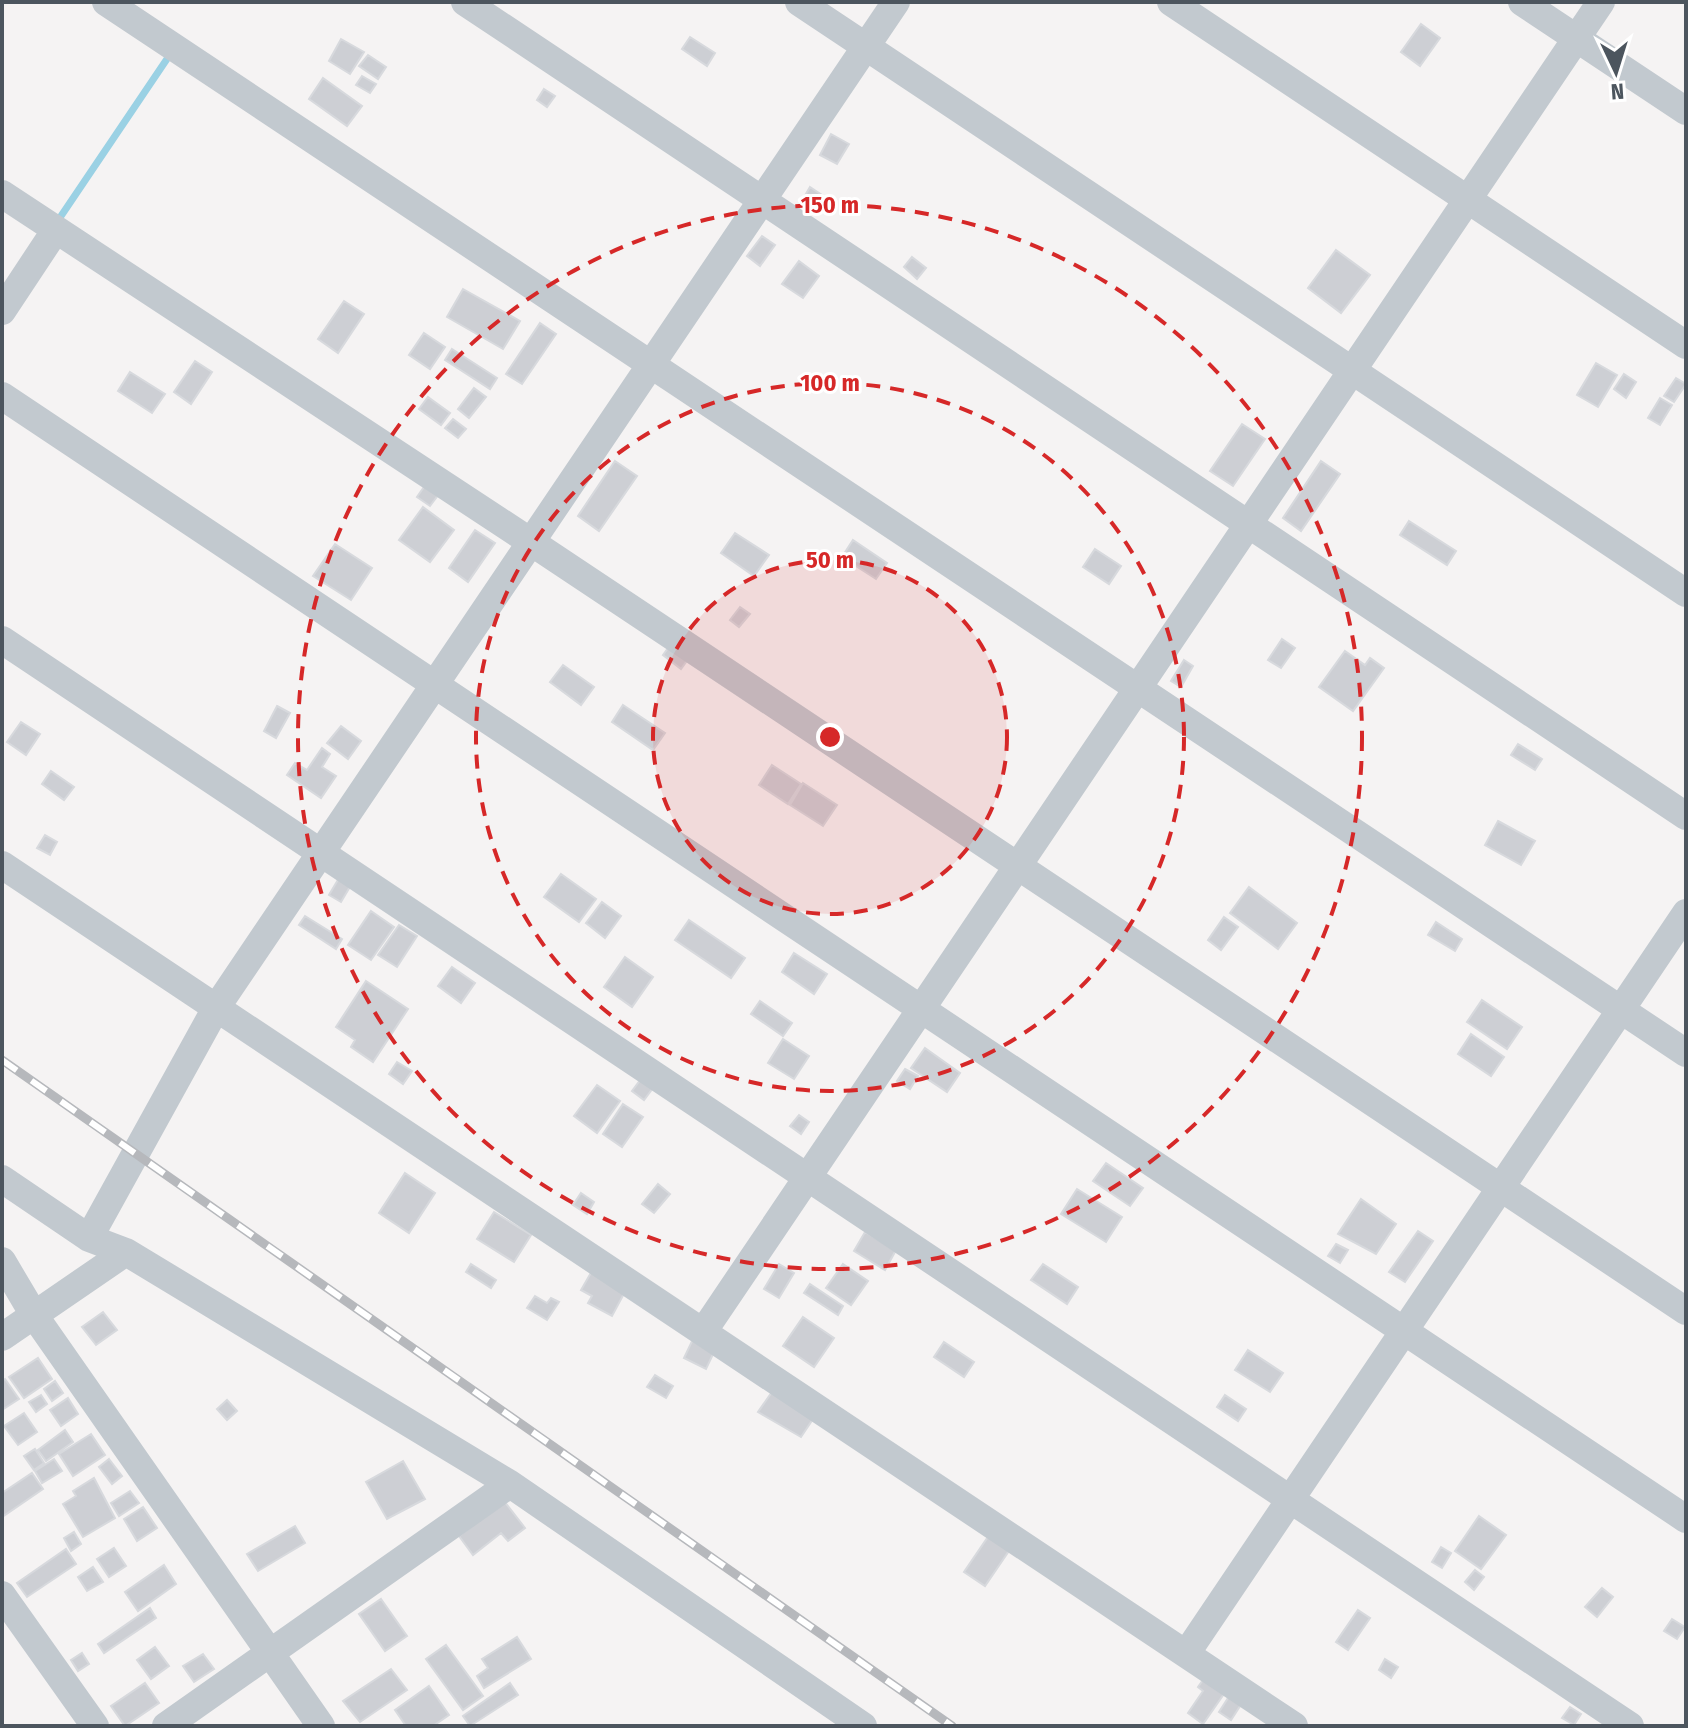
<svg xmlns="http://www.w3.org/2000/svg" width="1688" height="1728" font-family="'Fira Sans Condensed',sans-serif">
	<rect width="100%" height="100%" fill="#f5f3f3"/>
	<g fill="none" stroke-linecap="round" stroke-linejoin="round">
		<path stroke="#9ad1e4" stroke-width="7" d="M57,222L171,53"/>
	</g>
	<path fill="#cdcfd4" stroke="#d7d9dd" stroke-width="2" d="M1421,24L1440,38L1420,66L1401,52Z
		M690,37L715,53L707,66L682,49Z
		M341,39L364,52L350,74L329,61Z
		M368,55L386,67L378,79L359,66Z
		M362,76L376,84L370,93L356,85Z
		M323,78L362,106L347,126L309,99Z
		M544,89L555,96L547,107L537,100Z
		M831,134L849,144L837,164L820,155Z
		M810,187L822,195L814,206L803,199Z
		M762,236L775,245L760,266L747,256Z
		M1336,250L1370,275L1341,313L1308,288Z
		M912,257L926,268L917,279L904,267Z
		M799,261L819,276L803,298L782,284Z
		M463,289L520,321L503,349L447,317Z
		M344,301L364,314L338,353L318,339Z
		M540,323L556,334L522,384L506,374Z
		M424,333L445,347L430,369L409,355Z
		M452,349L497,378L490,389L445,360Z
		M195,361L212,372L191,404L174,392Z
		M1596,363L1617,375L1598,407L1577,395Z
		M130,372L165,394L152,413L118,391Z
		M1624,374L1636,382L1626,398L1614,389Z
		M1676,378L1686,384L1674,402L1664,396Z
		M474,388L486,397L469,418L458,409Z
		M428,397L450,413L441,425L419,409Z
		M1660,398L1672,405L1660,425L1648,418Z
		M453,419L466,429L458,438L445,428Z
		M1242,424L1265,439L1233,486L1210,471Z
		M615,461L637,476L599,531L578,516Z
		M1321,461L1340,474L1301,531L1283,518Z
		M428,481L442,490L430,506L417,497Z
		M423,507L454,530L430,562L399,540Z
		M1409,521L1456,551L1447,565L1400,535Z
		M475,530L495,543L468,582L449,568Z
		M735,533L769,555L754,576L721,553Z
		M853,540L887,563L876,579L842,557Z
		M335,544L372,568L351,600L313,576Z
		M1095,549L1121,566L1109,584L1083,567Z
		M740,607L750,614L739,627L730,620Z
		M1282,639L1295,648L1281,668L1268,660Z
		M671,644L689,658L681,669L663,655Z
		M1345,651L1365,665L1370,658L1384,668L1353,711L1319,687Z
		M1184,660L1193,666L1181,687L1171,681Z
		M563,665L594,687L581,705L550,682Z
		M623,705L665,733L653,750L612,722Z
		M277,706L290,713L276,738L264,731Z
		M21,722L40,734L26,755L7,742Z
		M341,726L361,741L348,759L327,743Z
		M1518,744L1542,759L1535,770L1511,755Z
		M322,748L330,754L322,767L336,776L321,798L287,775L295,763L307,770Z
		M772,765L801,784L788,804L759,785Z
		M51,771L74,787L64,800L42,784Z
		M803,783L837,805L823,826L790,805Z
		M1498,821L1535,841L1521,865L1485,845Z
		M45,835L57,842L50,855L37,848Z
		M561,874L596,899L579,922L544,897Z
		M339,878L351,885L341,902L329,895Z
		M1249,887L1297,923L1278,949L1230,913Z
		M602,902L621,916L605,938L586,923Z
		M371,911L394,927L371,960L348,945Z
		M305,916L342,939L336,949L299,925Z
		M1224,917L1238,927L1221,950L1208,940Z
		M689,920L745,958L731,978L675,940Z
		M1436,922L1462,939L1455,951L1428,935Z
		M399,925L417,936L397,967L378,955Z
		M794,953L827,974L814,994L782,972Z
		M625,957L653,977L632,1007L604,987Z
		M452,967L475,983L461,1003L438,986Z
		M366,981L408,1009L373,1062L351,1047L355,1040L336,1027Z
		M1482,1000L1522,1027L1507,1049L1467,1022Z
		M760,1001L792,1023L783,1036L751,1014Z
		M1471,1034L1504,1057L1491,1076L1458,1054Z
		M783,1039L809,1056L794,1079L768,1063Z
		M925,1048L960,1073L947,1092L911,1068Z
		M397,1062L412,1071L403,1084L389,1074Z
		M905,1069L918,1076L910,1089L897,1081Z
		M641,1079L653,1088L644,1100L632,1091Z
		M597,1085L620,1101L597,1133L574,1116Z
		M623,1104L643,1117L622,1147L603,1134Z
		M799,1115L809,1122L801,1134L790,1126Z
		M1106,1163L1143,1188L1130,1206L1093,1181Z
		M405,1173L435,1193L409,1233L379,1213Z
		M658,1184L670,1194L654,1213L642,1204Z
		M1077,1189L1122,1217L1106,1242L1061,1214Z
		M581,1193L594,1202L587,1214L573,1205Z
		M1361,1199L1396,1224L1376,1254L1338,1234Z
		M494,1212L531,1235L514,1262L477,1239Z
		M1418,1231L1433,1241L1405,1282L1389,1272Z
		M865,1232L896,1250L885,1270L854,1251Z
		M1336,1244L1348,1250L1340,1263L1328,1256Z
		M471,1264L496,1280L491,1288L466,1272Z
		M779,1264L794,1273L779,1298L764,1289Z
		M843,1264L868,1281L851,1305L826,1288Z
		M1043,1264L1078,1287L1067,1304L1031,1280Z
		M592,1271L626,1290L612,1316L588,1303L592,1296L581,1290Z
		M810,1284L843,1306L838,1315L804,1293Z
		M535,1296L547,1303L551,1298L559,1302L547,1320L527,1308Z
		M103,1312L117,1330L96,1345L82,1327Z
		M803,1317L834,1338L814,1367L783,1346Z
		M694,1337L716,1348L706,1369L684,1358Z
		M944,1342L974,1362L964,1377L934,1357Z
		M1248,1350L1283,1373L1270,1392L1235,1370Z
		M38,1358L52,1379L24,1398L9,1377Z
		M655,1375L673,1386L666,1398L647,1387Z
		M5,1379L19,1399L2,1410V1381Z
		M55,1381L63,1393L52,1401L44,1389Z
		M774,1389L817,1413L801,1437L758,1412Z
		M41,1395L47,1404L36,1412L29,1402Z
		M1225,1395L1246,1409L1238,1421L1217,1407Z
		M68,1398L78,1414L61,1426L50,1410Z
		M227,1400L237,1411L227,1420L217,1409Z
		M24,1413L37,1432L18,1445L4,1426Z
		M65,1430L73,1442L46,1461L38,1450Z
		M91,1434L105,1455L73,1476L59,1454Z
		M35,1449L44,1463L34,1470L24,1456Z
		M54,1459L62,1471L42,1483L35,1471Z
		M109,1459L122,1476L112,1484L99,1467Z
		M403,1461L425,1499L387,1519L366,1482Z
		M32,1473L43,1489L2,1517V1493Z
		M94,1478L115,1518L83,1537L63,1504L76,1496L73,1491Z
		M130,1491L139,1503L119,1516L111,1503Z
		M504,1501L525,1528L508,1541L501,1533L473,1555L459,1536Z
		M143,1507L157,1528L137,1541L124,1519Z
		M1479,1516L1506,1535L1481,1569L1455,1551Z
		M295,1526L305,1543L258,1571L247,1554Z
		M992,1531L1013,1545L985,1586L964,1572Z
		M74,1532L81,1544L71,1551L64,1538Z
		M1441,1547L1451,1553L1442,1568L1432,1562Z
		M114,1548L126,1566L109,1577L97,1559Z
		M66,1549L76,1564L27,1597L17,1583Z
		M164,1565L176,1584L138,1611L125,1592Z
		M93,1567L103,1582L87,1591L78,1577Z
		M1475,1570L1484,1577L1474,1590L1465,1582Z
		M1602,1588L1613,1597L1597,1617L1585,1607Z
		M381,1599L407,1636L385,1651L359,1614Z
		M150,1608L156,1618L104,1653L98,1644Z
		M1358,1610L1370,1618L1348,1650L1336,1642Z
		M1672,1619L1685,1627L1677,1639L1664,1631Z
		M517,1637L531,1659L484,1688L477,1676L488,1668L482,1659Z
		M446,1645L483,1696L463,1710L426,1659Z
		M155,1647L169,1666L151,1679L137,1660Z
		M82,1653L89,1664L78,1671L71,1660Z
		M203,1654L214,1669L194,1682L183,1666Z
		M1385,1659L1398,1667L1391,1678L1379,1670Z
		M391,1669L407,1690L360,1722L343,1701Z
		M1205,1677L1226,1691L1203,1724L1188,1713L1203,1691L1198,1687Z
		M145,1683L159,1703L125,1726L111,1706Z
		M510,1683L518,1695L470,1726L463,1716Z
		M429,1686L449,1715L433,1726H406L395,1710Z
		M1230,1695L1242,1703L1231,1720L1219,1712Z
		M1570,1707L1581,1714L1574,1725L1562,1718Z"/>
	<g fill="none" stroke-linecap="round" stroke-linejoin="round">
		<path stroke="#c2c9cf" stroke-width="28" d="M106,2L1686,1053
			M465,2L1686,816
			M799,2L1686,593
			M1171,2L1686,345
			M1522,2L1686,111
			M2,194L531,542L1686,1311
			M2,311L55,231
			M2,396L1686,1519
			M2,640L1630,1726
			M2,865L1294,1726
			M2,1179L89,1238L126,1252L510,1484L863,1726
			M89,1238L216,1008L896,2
			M2,1261L34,1315L321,1726
			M703,1332L1601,2
			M2,1337L126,1252
			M2,1595L95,1726
			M1186,1654L1686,913
			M166,1726L510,1484"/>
		<defs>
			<path id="rail" d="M2,1060L952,1726"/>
		</defs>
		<use href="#rail" stroke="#b6b8bc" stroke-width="9"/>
		<use href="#rail" stroke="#fff" stroke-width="6" stroke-dasharray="18" stroke-linecap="butt"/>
	</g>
	<circle cx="830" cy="737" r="177" fill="#d62828" fill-opacity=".12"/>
	<g fill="none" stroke="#d62828" stroke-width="4" stroke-dasharray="14 10">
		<circle cx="830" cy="737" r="177"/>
		<circle cx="830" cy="737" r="354"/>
		<circle cx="830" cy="737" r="532"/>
	</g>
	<circle cx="830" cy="737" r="12" fill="#d62828" stroke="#fff" stroke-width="4"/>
	<g font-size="24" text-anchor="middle" font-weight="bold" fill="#d62828" stroke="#fff" stroke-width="6" stroke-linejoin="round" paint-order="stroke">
		<text x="830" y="213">150 m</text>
		<text x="830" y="391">100 m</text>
		<text x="830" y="568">50 m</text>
	</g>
	<rect width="1688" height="1728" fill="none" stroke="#4c555e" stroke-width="8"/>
	<g transform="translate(1616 72) rotate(176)" stroke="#ffffff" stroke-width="6" paint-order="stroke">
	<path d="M0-6L14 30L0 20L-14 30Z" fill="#4c555e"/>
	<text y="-12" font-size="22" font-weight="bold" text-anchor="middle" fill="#4c555e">N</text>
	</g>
</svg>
